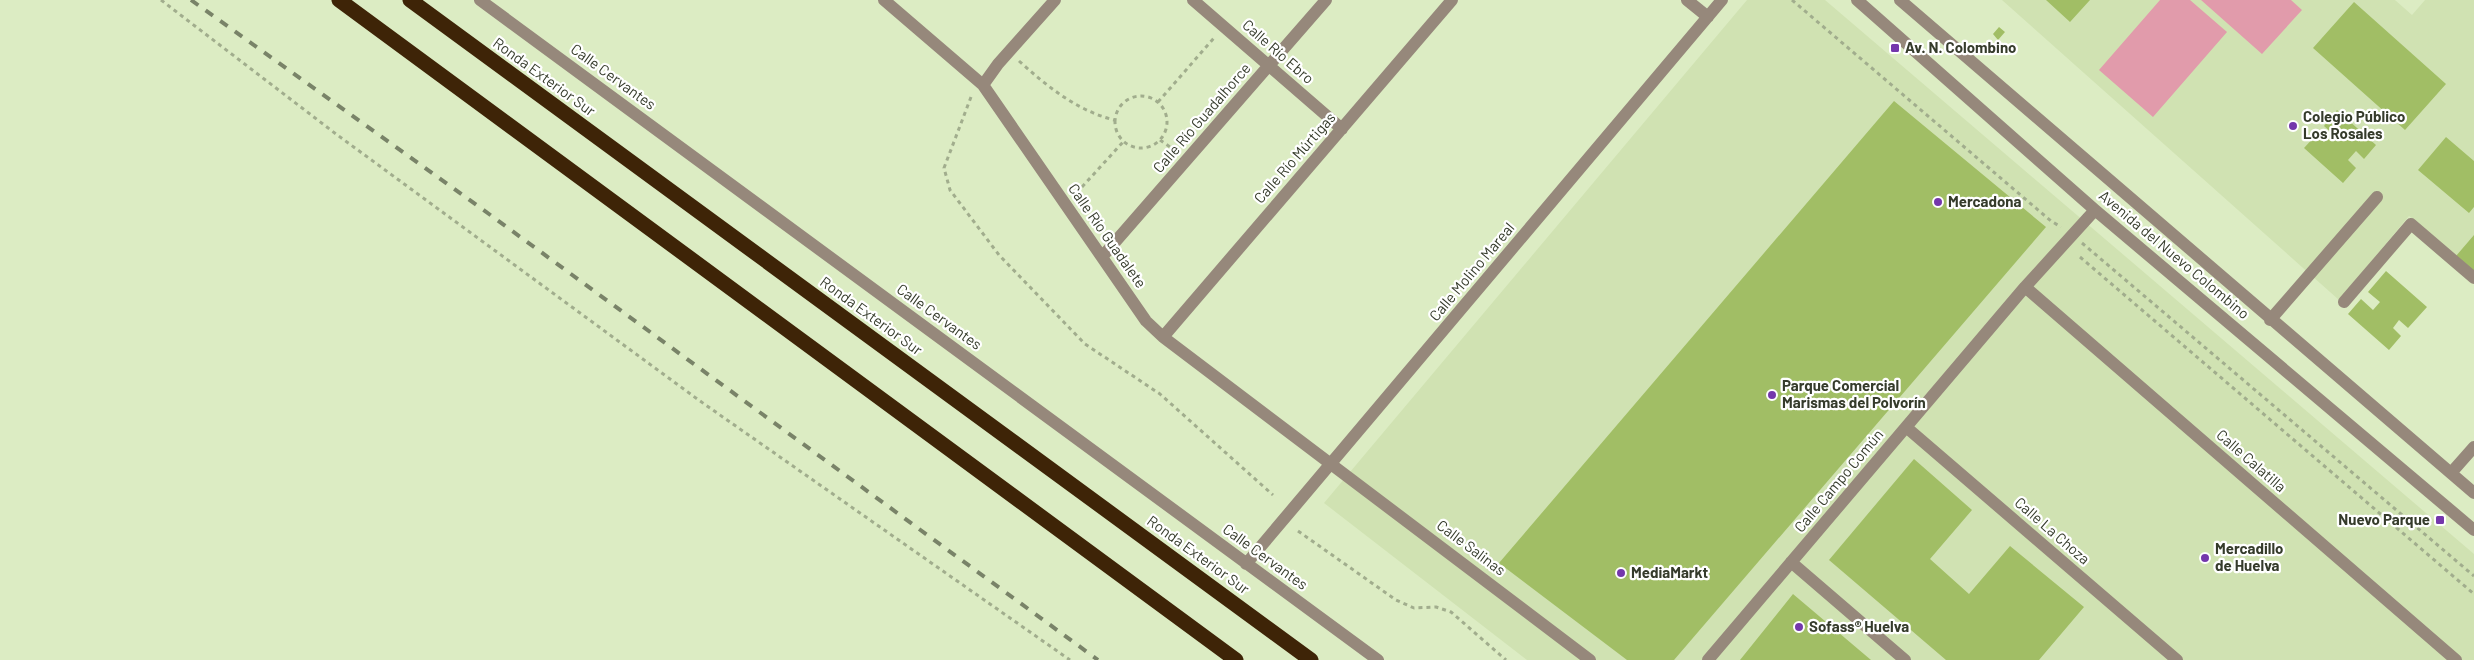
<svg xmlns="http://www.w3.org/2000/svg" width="2474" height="660" font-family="Barlow,sans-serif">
	<rect width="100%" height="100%" fill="#dcecc3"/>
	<path fill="#d0e2b2" d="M1747,0H1825L2474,554V660H1527L1324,503Z
		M2002,0H2395L2412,15L2425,0H2474V272L2409,216L2339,300Z"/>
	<path fill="#e19bab" d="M2160,0H2190L2227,32L2153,117L2099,70Z
		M2201,0H2291L2302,10L2262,54Z"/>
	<path fill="#a1be65" d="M2046,0H2090L2070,22Z
		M2354,2L2446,84L2405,130L2313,48Z
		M1999,27L2005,32L1998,40L1993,34Z
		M1894,101L2046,227L1674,660H1627L1499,563Z
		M2337,110L2376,145L2364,159L2356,151L2348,160L2356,168L2343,183L2304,148L2316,135L2324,142L2332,133L2324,126Z
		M2446,137L2474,161V207L2469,213L2418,170Z
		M2474,235V271L2456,256Z
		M2386,271L2427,307L2408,328L2399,320L2393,328L2401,336L2389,350L2348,314L2361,299L2373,310L2380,302L2368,292Z
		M1914,459L1972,510L1930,559L1969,594L2010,546L2084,607L2039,660H1946L1829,560Z
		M1793,594L1871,660H1740Z"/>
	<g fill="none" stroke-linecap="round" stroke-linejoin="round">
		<path stroke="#a1ad8d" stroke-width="3" stroke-dasharray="4 4" stroke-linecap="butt" d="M161,0L336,134L700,401L1070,660
			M1792,0L2051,221L2061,227
			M1019,61C1048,87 1076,110 1114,120
			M1115 122a26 26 0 1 1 52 0a26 26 0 1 1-52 0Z
			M971,97L944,168L950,190L999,255L1085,344L1160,394L1273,495
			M1158,102L1214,38
			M1160,140L1170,147
			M1082,187L1123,142
			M2082,243L2474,576
			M2080,257L2474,594
			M1298,531L1396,600L1414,608L1436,607L1451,612L1506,660"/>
		<path stroke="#96887b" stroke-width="12" d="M480,0L1378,660
			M884,0L983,85L1146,321L1163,337L1590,660
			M1193,0L1342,129
			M1687,0L1708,17
			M1857,0L2095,210L2474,530
			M1900,0L2474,493
			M983,85L998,64L1055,0
			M1102,257L1326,0
			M2025,287L2456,660
			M2344,302L2411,224L2474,278
			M2270,320L2377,197
			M1163,337L1452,0
			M1906,427L2177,660
			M2451,473L2474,447
			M1791,562L1905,660
			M1246,564L1722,0
			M1708,660L2025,287L2095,210"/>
		<path stroke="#3e2407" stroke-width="15" d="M339,0L1236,660
			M410,0L1311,660"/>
		<path stroke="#798368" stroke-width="4" stroke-dasharray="9 9" stroke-linecap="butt" d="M191,0L489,214L1098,660"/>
	</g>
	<g fill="#7437ac" stroke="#fff" stroke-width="2">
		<rect x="1890" y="43" width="10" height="10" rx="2.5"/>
		<circle cx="2293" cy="126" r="5"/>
		<circle cx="1938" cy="202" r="5"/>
		<circle cx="1772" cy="395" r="5"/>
		<rect x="2435" y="515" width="10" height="10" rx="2.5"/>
		<circle cx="2205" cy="558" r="5"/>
		<circle cx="1621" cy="573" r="5"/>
		<circle cx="1799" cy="627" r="5"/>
	</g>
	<g text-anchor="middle" stroke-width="4.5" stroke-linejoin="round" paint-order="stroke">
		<g font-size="15" font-weight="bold" fill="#353b2b" stroke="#fff" text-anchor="start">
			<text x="1905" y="53">Av. N. Colombino</text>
			<text x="2303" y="122">Colegio Público<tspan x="2303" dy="17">Los Rosales</tspan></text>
			<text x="1948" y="207">Mercadona</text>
			<text x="1782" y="391">Parque Comercial<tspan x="1782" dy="17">Marismas del Polvorín</tspan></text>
			<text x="2430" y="525" text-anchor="end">Nuevo Parque</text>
			<text x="2215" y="554">Mercadillo<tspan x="2215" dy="17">de Huelva</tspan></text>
			<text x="1631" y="578">MediaMarkt</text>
			<text x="1809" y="632">Sofass® Huelva</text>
		</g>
		<g font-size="15" fill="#353b2b" stroke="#fff">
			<text transform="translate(1278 52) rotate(41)" y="5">Calle Río Ebro</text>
			<text transform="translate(544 77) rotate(36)" y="5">Ronda Exterior Sur</text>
			<text transform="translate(613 77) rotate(36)" y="5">Calle Cervantes</text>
			<text transform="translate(1202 118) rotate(-49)" y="5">Calle Río Guadalhorce</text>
			<text transform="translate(1295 158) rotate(-49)" y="5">Calle Río Múrtigas</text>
			<text transform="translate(1107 236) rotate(55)" y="5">Calle Río Guadalete</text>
			<text transform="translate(2174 255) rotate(40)" y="5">Avenida del Nuevo Colombino</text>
			<text transform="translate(1472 272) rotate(-50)" y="5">Calle Molino Mareal</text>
			<text transform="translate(871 316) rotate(36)" y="5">Ronda Exterior Sur</text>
			<text transform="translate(939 317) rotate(36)" y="5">Calle Cervantes</text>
			<text transform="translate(2251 461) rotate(41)" y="5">Calle Calatilla</text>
			<text transform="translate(1839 481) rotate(-50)" y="5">Calle Campo Común</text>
			<text transform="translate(2052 531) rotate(41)" y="5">Calle La Choza</text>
			<text transform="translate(1471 548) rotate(37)" y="5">Calle Salinas</text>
			<text transform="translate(1198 555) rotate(36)" y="5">Ronda Exterior Sur</text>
			<text transform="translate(1265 557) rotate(36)" y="5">Calle Cervantes</text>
		</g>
	</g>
</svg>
